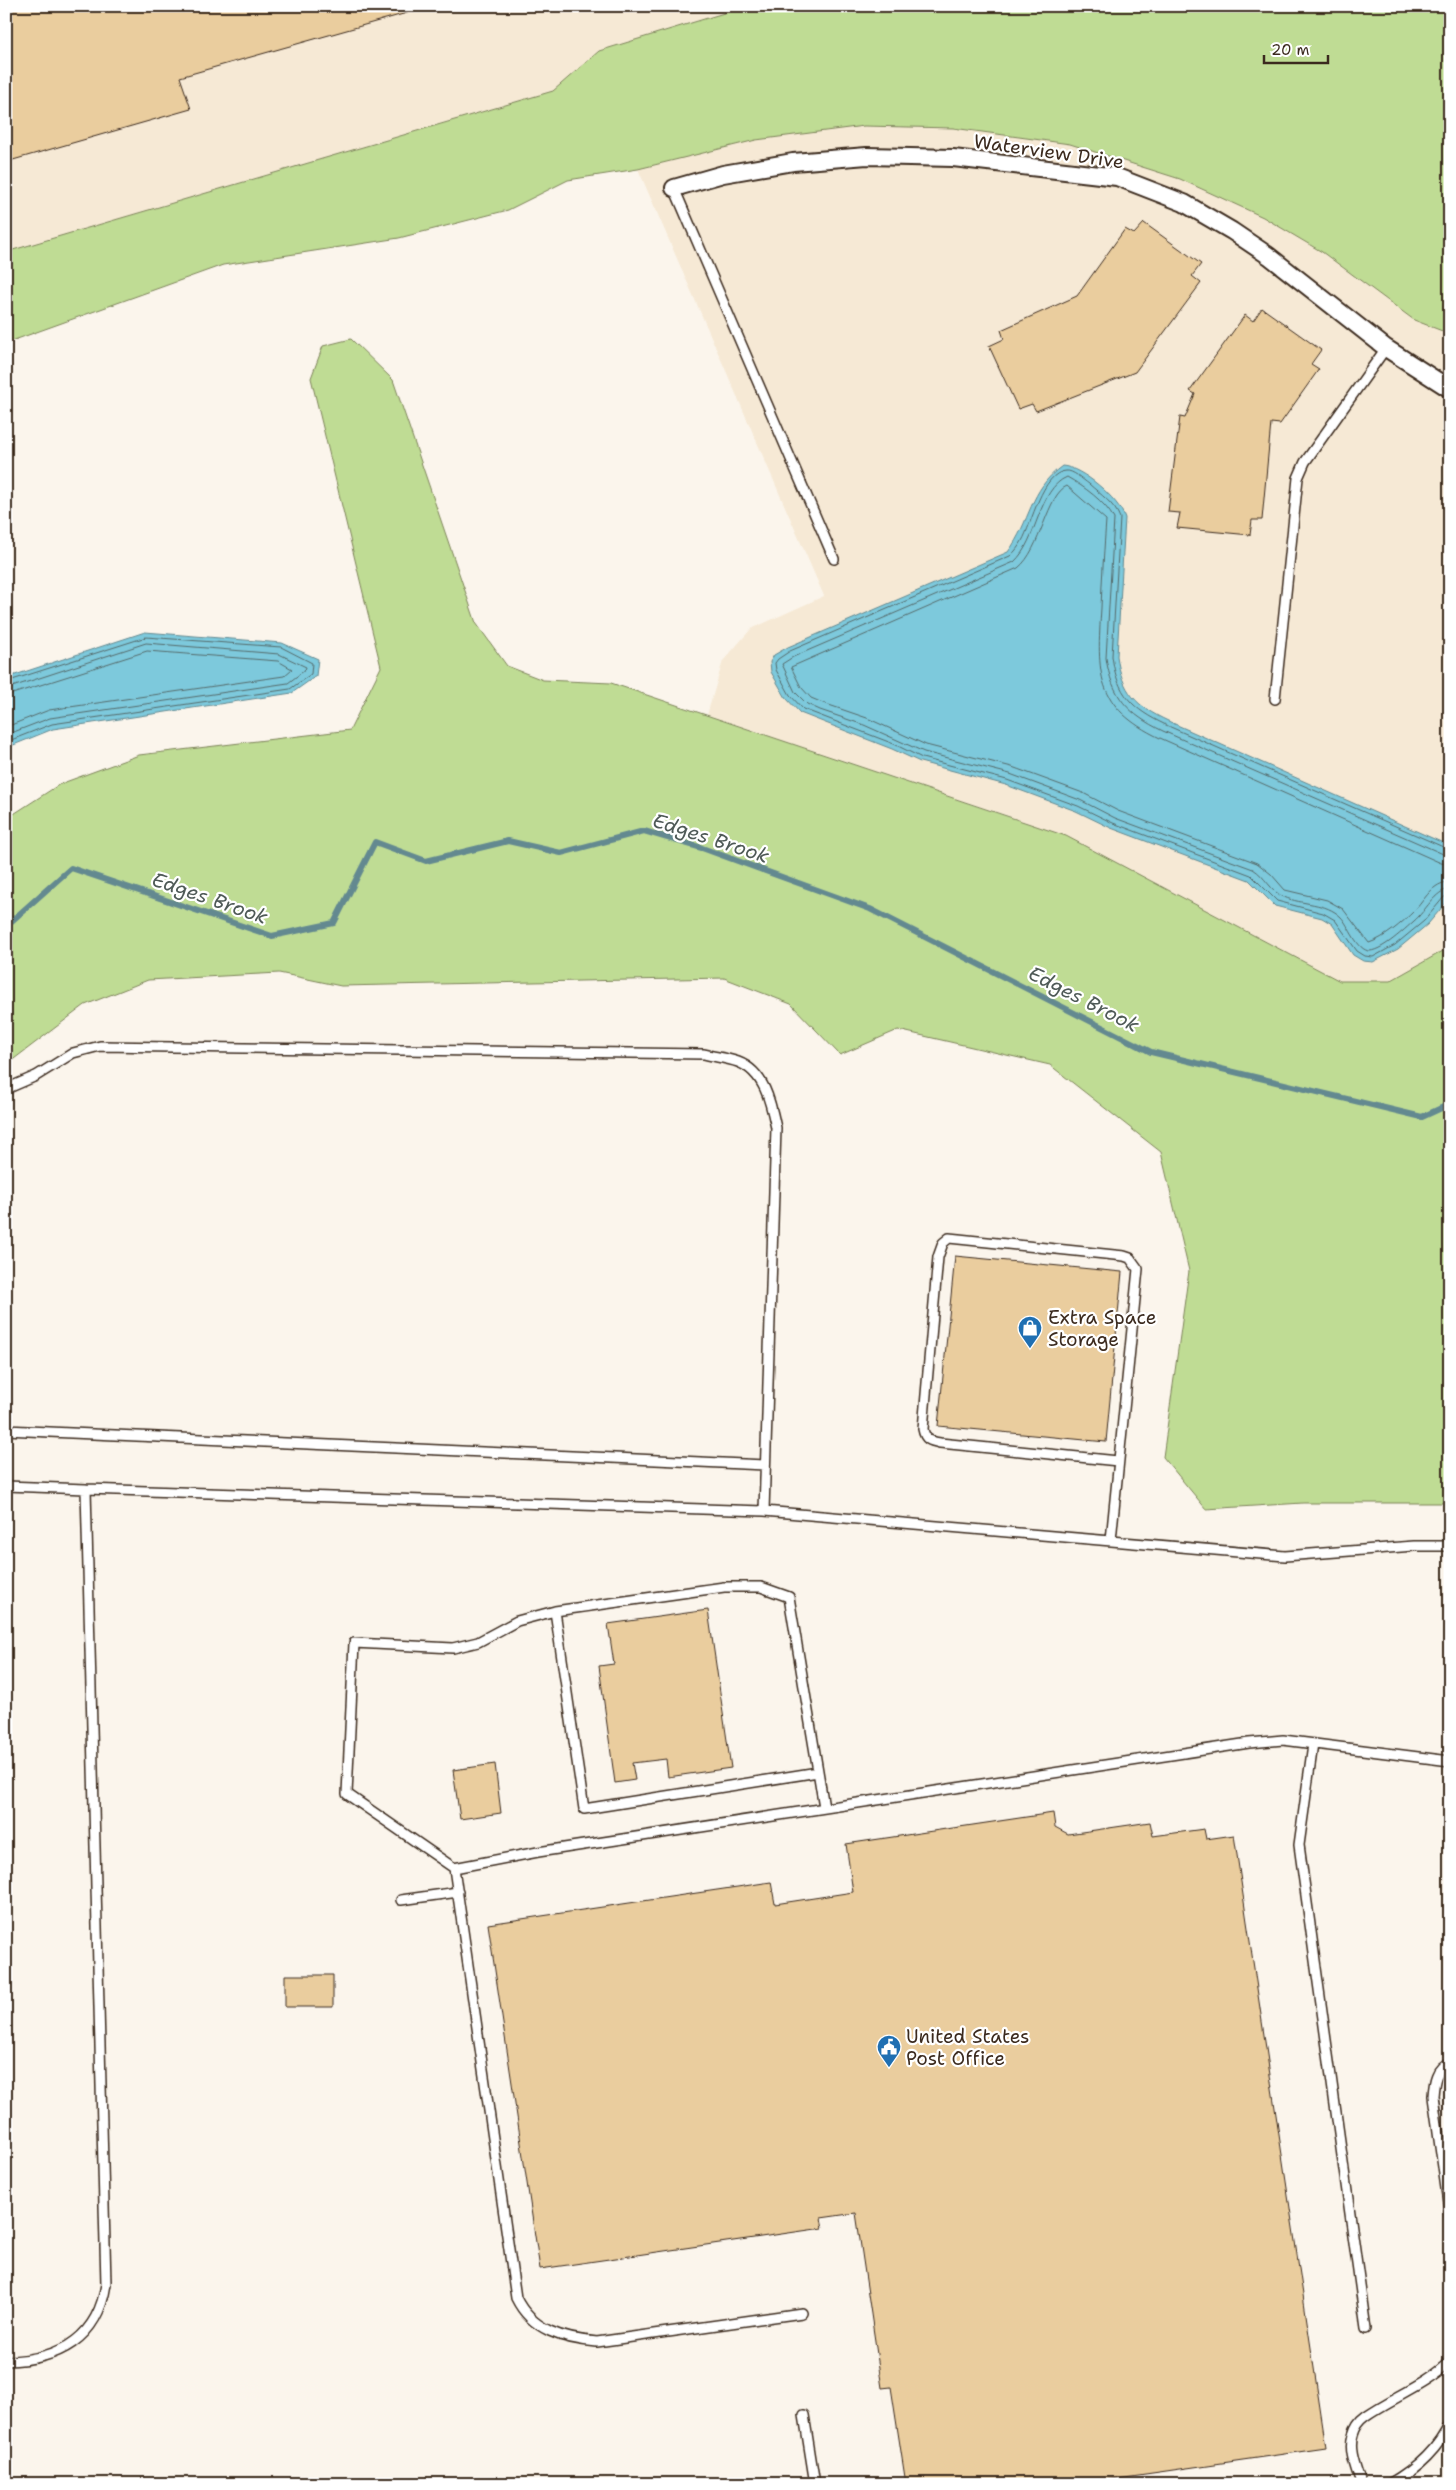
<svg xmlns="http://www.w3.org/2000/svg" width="1456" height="2490" font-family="'Shantell Sans',sans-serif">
	<rect width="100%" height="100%" fill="#fbf5ec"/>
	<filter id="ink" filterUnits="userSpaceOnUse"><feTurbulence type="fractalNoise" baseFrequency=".02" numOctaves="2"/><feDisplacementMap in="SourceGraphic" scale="10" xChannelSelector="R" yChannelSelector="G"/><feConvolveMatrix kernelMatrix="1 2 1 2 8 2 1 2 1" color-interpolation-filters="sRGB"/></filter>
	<g filter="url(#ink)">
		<path fill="#f6e9d5" d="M6,6H747L599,51L553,91L6,252Z
			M864,126L953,128L1070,144L1180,179L1263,217L1322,252L1414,320L1450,334V947L1390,981H1340L1066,836L707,715L723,661L751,629L824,596L638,169L756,140Z"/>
		<path fill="#bfdc94" stroke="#7d8359" d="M747,6H1450V334L1414,320L1322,252L1263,217L1180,179L1070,144L953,128L864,126L756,140L638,169L568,180L508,210L399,238L223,265L6,343V252L553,91L599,51Z
			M351,339L393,380L476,623L507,666L543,680L611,683L1066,836L1340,981H1390L1450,947V1503H1303L1206,1509L1163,1457L1189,1271L1161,1152L1050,1065L898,1030L840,1055L791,1004L724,978L341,986L279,973L148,980L85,1005L6,1065V819L60,784L139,755L350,730L381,667L311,378L323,346Z"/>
		<path fill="#7dc9dc" stroke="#638990" d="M1062,466C1082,467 1119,499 1125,518L1117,656C1122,692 1136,706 1168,721L1450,846V898L1428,924L1398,949L1373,962L1363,961L1353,955L1332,924L1322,918L1275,906L1249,880L1111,828L1076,811L1006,785L920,762L892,749L800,713L786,698L771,672L770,662L774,655L788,647L1008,552C1031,521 1029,490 1062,466Z
			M145,632L282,643L318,659L316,676L292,693L53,729L6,748V678Z"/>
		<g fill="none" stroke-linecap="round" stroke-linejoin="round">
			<path stroke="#556a6a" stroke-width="1" d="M6,682L146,637L281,647L312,663L311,674L290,689L52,724L6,742
				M6,689L146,643L279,654L306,667L305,670L288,683L50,718L6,735
				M6,696L147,651L278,661L292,669L284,676L49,710L6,727
				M1450,850L1166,725C1132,709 1117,694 1112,656L1120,518C1115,504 1100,494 1089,484C1083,480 1073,470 1066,471C1042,472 1032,524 1022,541C1019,546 1015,552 1010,556L790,651L778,659L775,663L776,670L790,695L803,709L894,744L922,758L1007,780L1078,806L1113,823L1251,875L1277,901L1323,913L1335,920L1357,951L1365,956L1373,957L1395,945L1424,921L1444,897L1450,896
				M1450,857L1163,731C1128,714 1112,697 1106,658L1114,519C1106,502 1083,486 1067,477C1038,489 1038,540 1014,562L793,657L782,664L795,692L807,704L820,710L864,725L924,752L1010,774L1080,800L1115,818L1253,869C1265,876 1271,892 1284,897C1302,905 1326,902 1341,917C1349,925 1357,951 1370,951C1383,950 1404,930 1414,921C1425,912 1435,890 1450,889
				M1450,864L1441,863L1160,738C1095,707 1097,673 1101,608C1102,579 1104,549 1106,520L1067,486C1047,494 1041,550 1018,568L791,667L801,687L811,698L823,703L867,718L926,745L1012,767L1083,793L1118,811L1257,863L1271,874L1285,890L1327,900L1343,909L1369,943C1385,938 1402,923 1414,911C1425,900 1432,882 1450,882"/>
			<path stroke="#638990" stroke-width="6" d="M6,926L71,868L272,936L334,923L375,842L426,861L508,841L561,853L644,831L702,848L870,909L1151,1052L1422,1117L1450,1104"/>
		</g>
		<path fill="#eacd9e" stroke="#3b2a1e" d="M6,6H413L414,11L180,77L191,109L6,162Z
			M1144,223L1201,264L1192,276L1201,283L1135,372L1036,411L1032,404L1018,409L989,346L1004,339L1001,330L1077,296L1125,229L1134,234Z
			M1262,308L1321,350L1311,364L1319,369L1280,424L1271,423L1262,520H1252L1250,535L1177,528L1180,513L1168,512L1180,417L1185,418L1195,394L1190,391L1245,315L1253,321Z
			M955,1256L1122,1272L1106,1442L938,1426Z
			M708,1610L731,1768L668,1777L666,1759L632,1763L635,1780L615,1783L599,1666L614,1664L608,1624Z
			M495,1764L501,1813L460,1819L453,1770Z
			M1053,1813L1055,1827L1068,1834L1150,1822L1153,1836L1204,1829L1206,1839L1234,1835L1326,2448L1076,2484H906L891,2387L882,2388L856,2213L821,2218L823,2228L540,2269L488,1924L771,1882L775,1904L853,1892L846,1844Z
			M285,1975H333V2007H285Z"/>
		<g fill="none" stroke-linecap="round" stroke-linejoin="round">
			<defs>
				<path id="lane" d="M674,188L834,559
					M1275,699L1298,478L1305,462L1386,348
					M6,1089L36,1076L73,1053L100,1046L704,1054C715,1057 727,1058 738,1062C765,1072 771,1104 776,1128L764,1511
					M6,1430L765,1465
					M6,1486L86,1489
					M1111,1540L1138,1269L1130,1258L1124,1256L949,1238L943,1243L938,1257L923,1429C925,1440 930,1441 940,1443L1118,1461
					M555,1611L584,1809L818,1772
					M1313,1744L1299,1845L1366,2329
					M824,1807L789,1597L761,1587H724L555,1611L517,1621L478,1642L453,1648L354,1643L347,1794L454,1868L538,1852L1249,1743L1283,1740L1450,1761
					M454,1868L516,2298C532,2331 564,2339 597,2342L802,2313
					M401,1900L458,1892
					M1450,2062C1436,2068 1434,2081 1433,2096L1450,2217
					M6,2361C58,2360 98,2339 106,2284L86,1489L764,1511L1285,1556L1414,1546H1450
					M804,2415L815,2484
					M1361,2484C1356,2468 1348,2451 1353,2435C1355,2427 1359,2421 1366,2416C1393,2397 1425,2386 1450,2362
					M1389,2484C1415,2469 1438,2449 1450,2422"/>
				<path id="street" d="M674,188L723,174L793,162L867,156L953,158L1117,177L1184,203L1232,231L1269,256L1386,348L1450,389"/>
			</defs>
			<use href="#lane" stroke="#3b2a1e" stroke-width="12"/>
			<use href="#street" stroke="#3b2a1e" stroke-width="20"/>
			<use href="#lane" stroke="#fff" stroke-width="9"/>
			<use href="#street" stroke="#fff" stroke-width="16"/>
		</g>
	</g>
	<defs>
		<symbol id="shop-pin" viewBox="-11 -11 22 30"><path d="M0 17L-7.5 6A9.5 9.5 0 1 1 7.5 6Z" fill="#1f6fb2" stroke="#fff"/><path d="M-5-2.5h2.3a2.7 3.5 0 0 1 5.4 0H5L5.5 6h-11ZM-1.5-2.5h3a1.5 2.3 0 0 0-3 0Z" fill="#fff"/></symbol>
		<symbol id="civic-pin" viewBox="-11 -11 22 30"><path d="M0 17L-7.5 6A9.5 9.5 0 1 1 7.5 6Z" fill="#1f6fb2" stroke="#fff"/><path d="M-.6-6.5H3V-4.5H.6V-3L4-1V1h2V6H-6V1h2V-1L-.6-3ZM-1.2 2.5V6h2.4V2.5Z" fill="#fff"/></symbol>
	</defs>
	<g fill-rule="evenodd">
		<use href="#shop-pin" x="1016" y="1314" width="28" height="38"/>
		<use href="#civic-pin" x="875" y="2033" width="28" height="38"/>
	</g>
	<g text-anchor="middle" stroke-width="4.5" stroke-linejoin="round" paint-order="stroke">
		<g font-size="19" fill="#3b2a1e" stroke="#fff">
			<text transform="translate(1049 151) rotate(8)" y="7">Waterview Drive</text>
		</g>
		<g font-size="19" fill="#3b2a1e" stroke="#fff" text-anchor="start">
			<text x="1048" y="1324">Extra Space<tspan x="1048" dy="22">Storage</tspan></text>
			<text x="906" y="2043">United States<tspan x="906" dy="22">Post Office</tspan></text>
		</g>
		<g font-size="20" font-style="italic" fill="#4f5a57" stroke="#fff">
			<text transform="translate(711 838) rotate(18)" y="7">Edges Brook</text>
			<text transform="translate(210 898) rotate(19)" y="7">Edges Brook</text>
			<text transform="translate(1084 999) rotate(27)" y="7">Edges Brook</text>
		</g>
	</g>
	<rect width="1456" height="2490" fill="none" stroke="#fff" stroke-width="25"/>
	<rect x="12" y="12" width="1431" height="2465" fill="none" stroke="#3b2a1e" stroke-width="2" filter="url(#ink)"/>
	<path d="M1264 55v8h64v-8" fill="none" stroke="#3b2a1e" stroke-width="2.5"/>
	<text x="1271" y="55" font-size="15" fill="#3b2a1e" stroke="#ffffff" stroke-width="4" paint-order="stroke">20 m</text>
</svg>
